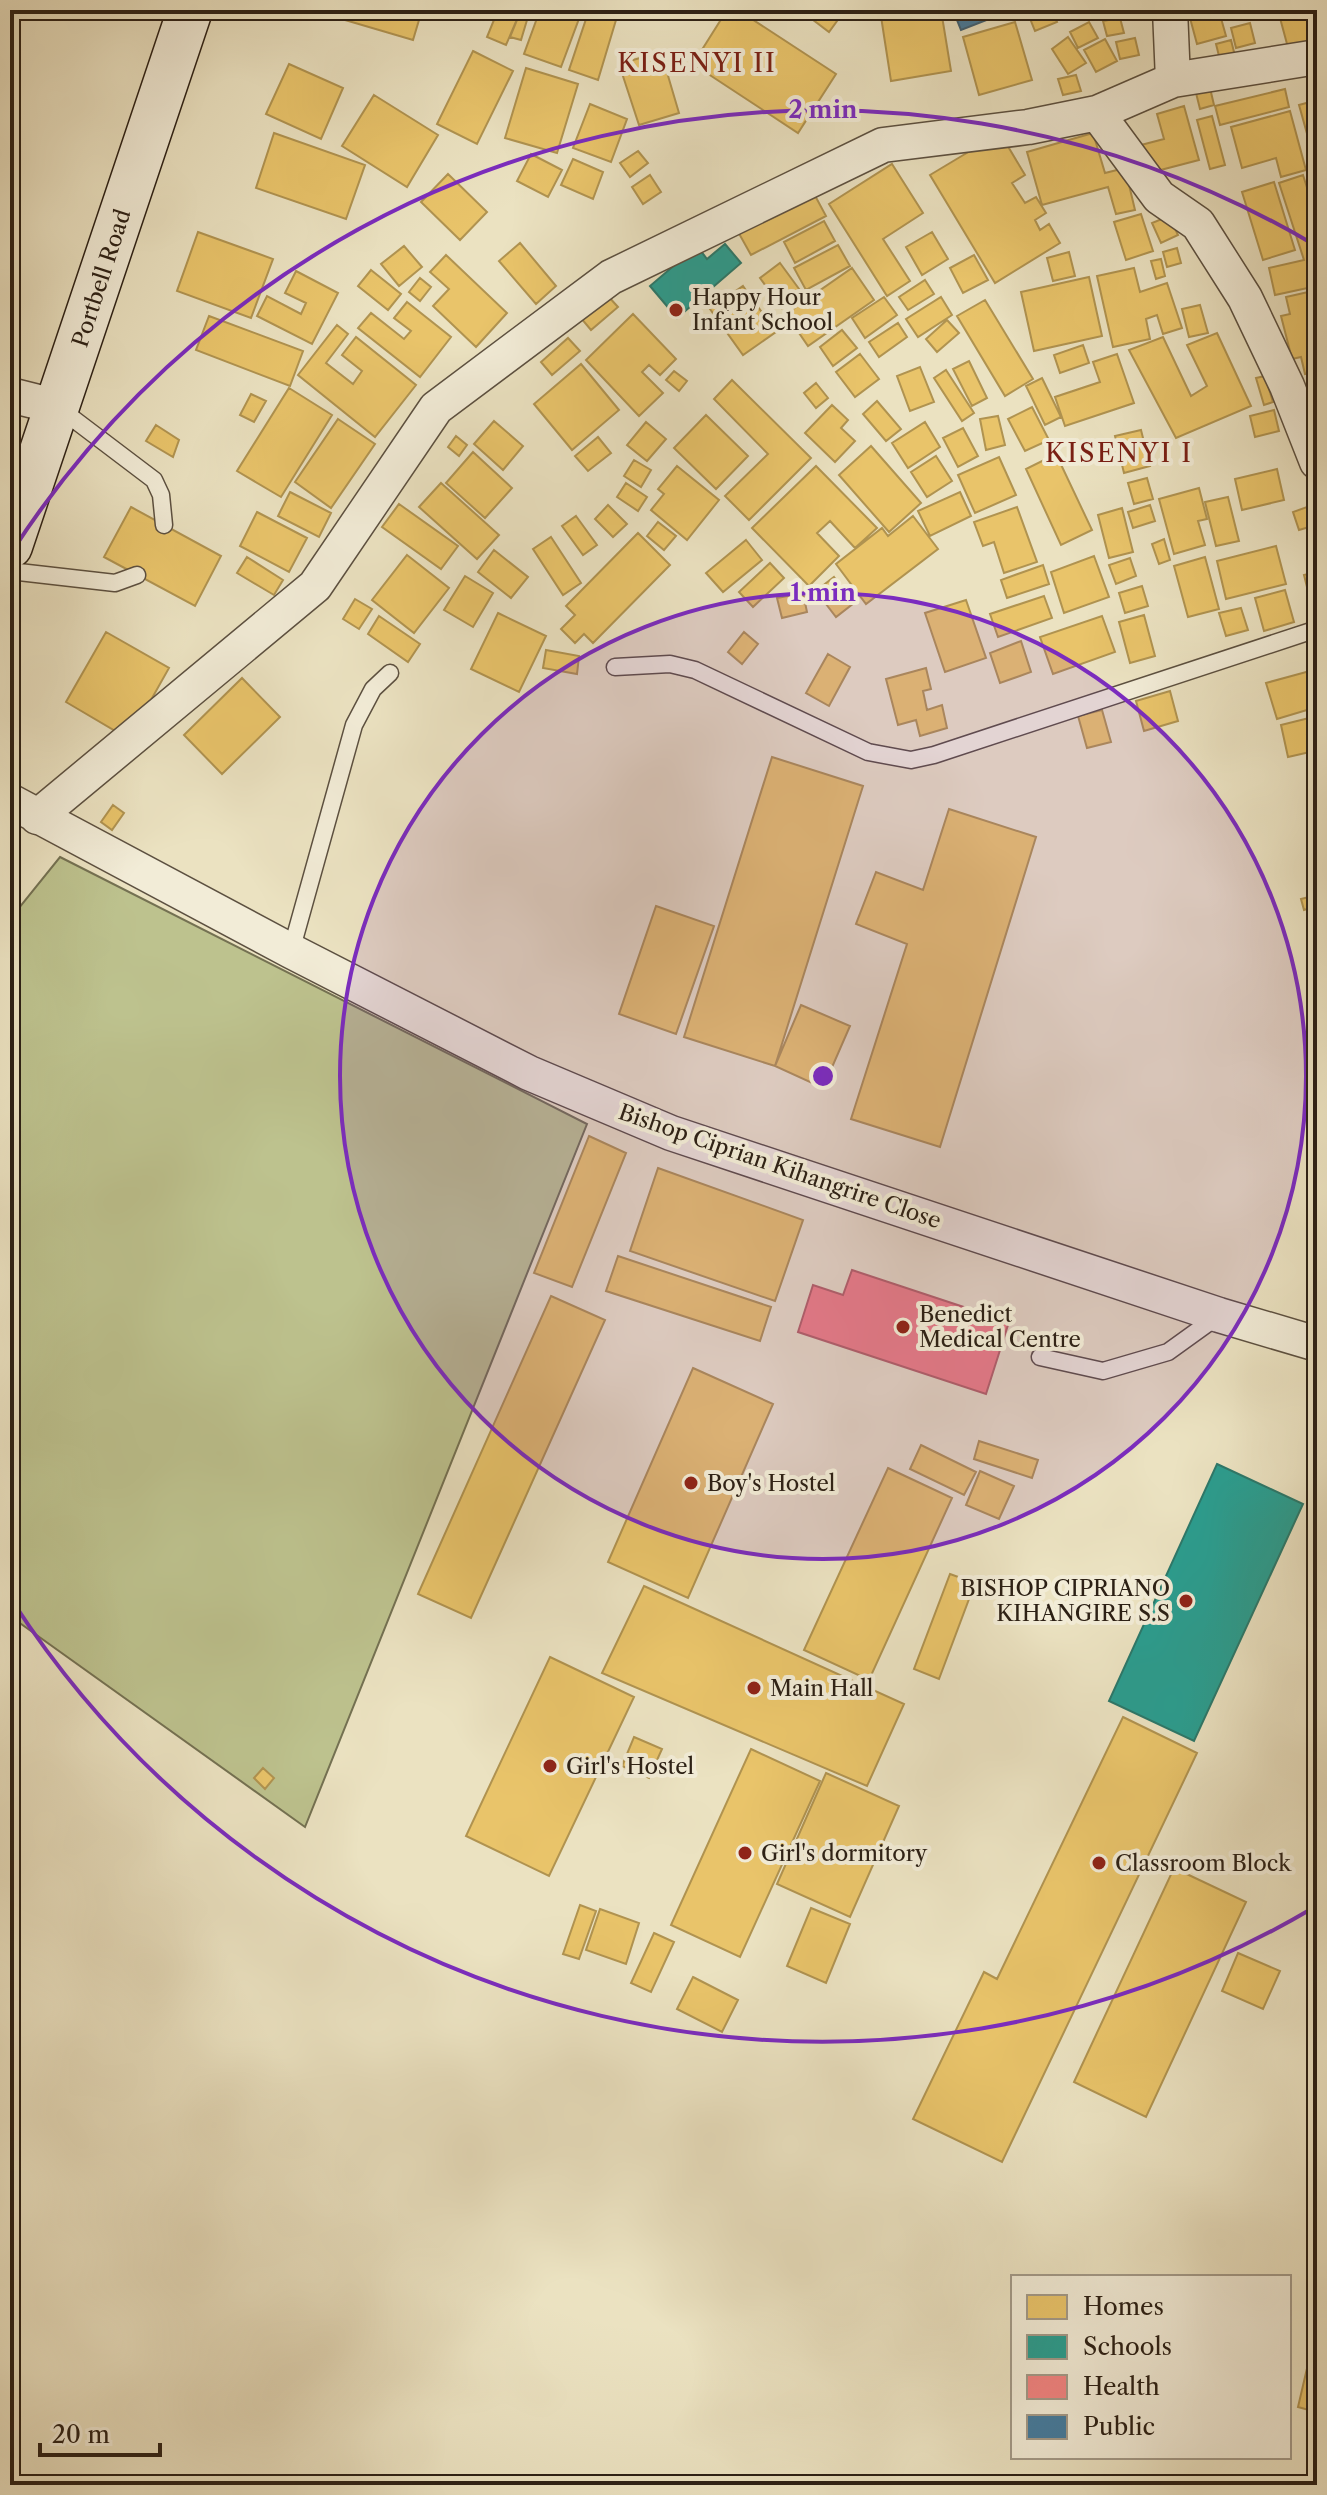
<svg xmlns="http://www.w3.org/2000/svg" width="1327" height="2495" font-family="'Libre Caslon Text',serif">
	<rect width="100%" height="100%" fill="#ebe2c1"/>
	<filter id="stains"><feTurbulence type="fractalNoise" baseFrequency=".0025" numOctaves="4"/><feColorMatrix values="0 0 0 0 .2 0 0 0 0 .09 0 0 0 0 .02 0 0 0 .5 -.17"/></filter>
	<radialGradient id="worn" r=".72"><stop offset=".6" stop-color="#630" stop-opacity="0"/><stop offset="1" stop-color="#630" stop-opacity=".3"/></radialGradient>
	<path fill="#bdc28e" stroke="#747152" stroke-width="2" d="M60,857L587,1124L305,1827L10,1616V919Z"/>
	<path fill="#e9c46a" stroke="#b09350" stroke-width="2" d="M311,10H422L413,40Z
		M498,10H521L506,45L487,37Z
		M521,10H530L521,40L510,37Z
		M540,10H563L580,16L561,67L524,54Z
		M581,10H619L598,80L569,70L588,13Z
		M727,10H738L836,74L798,133L693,64Z
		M800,10H845L829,32Z
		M880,10H941L951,71L891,81Z
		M1030,10H1052L1057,22L1035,31L1027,11Z
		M1311,10H1317V47L1290,55L1280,18Z
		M1219,11L1226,36L1197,44L1190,18Z
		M1120,18L1124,33L1107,36L1103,21Z
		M1015,22L1032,80L979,95L963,37Z
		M1089,22L1098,38L1078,48L1070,32Z
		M1250,23L1255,43L1236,48L1231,28Z
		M1068,37L1086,63L1068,74L1052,49Z
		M1135,38L1139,55L1120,59L1116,42Z
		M1105,39L1117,61L1096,72L1084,50Z
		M1231,40L1235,56L1220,60L1216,44Z
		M473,51L513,71L477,144L437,124Z
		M661,52L679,113L639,125L619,64Z
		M289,64L343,88L321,139L266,114Z
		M526,68L578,84L557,153L505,138Z
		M1076,75L1081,91L1063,95L1058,79Z
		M1210,88L1214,105L1200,109L1196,93Z
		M1285,89L1289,107L1220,125L1215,106Z
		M374,95L438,135L407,187L342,146Z
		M1317,100V166H1316L1299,105Z
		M590,104L627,119L611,162L573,148Z
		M1184,106L1199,160L1149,173L1141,145L1164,139L1157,114Z
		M1290,111L1306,170L1281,177L1276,158L1242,168L1231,127Z
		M1212,116L1225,165L1210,169L1197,120Z
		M274,133L365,165L346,219L256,188Z
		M1000,133L1025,175L1012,183L1025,203L1036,197L1046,213L1035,220L1040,230L1049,224L1060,243L995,283L930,175Z
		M1093,133L1105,173L1125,168L1135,210L1116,214L1108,187L1042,205L1027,152Z
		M638,151L648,163L630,177L620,163Z
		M531,154L562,170L548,197L517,181Z
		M573,159L603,172L593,199L561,185Z
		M892,164L923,213L883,239L910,281L887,296L829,204Z
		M448,174L487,212L460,240L421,202Z
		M650,175L661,192L643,204L632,187Z
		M1303,175L1317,219V286L1275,295L1269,268L1304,260L1279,183Z
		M1274,182L1295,250L1263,260L1242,192Z
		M812,190L826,216L751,255L737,230Z
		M1141,214L1153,251L1126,260L1114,222Z
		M1169,216L1178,235L1161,243L1152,223Z
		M824,221L835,241L795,263L784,242Z
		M198,232L273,259L251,318L177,291Z
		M932,232L948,259L922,275L906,247Z
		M520,243L556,286L536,304L499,261Z
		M838,245L850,266L806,290L794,268Z
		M404,246L422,267L399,286L381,264Z
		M1177,248L1181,263L1167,267L1163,252Z
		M1069,252L1075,276L1053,281L1047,258Z
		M446,255L507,313L476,347L433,306L449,289L430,272Z
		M974,255L988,280L963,293L950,268Z
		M1161,259L1165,276L1156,279L1151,261Z
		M780,263L802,293L782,308L760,278Z
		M852,268L874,300L808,346L786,314Z
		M1134,268L1140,292L1167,283L1182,328L1163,334L1157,315L1146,319L1150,339L1113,347L1097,276Z
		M371,270L401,294L388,310L358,286Z
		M296,271L338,293L312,344L257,316L267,296L301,314L306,303L285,293Z
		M1089,277L1102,336L1034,351L1021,292Z
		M420,278L431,287L420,301L409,292Z
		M925,280L934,294L908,310L899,297Z
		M743,286L776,332L743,355L710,309Z
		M1317,290V372L1305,374L1301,357L1292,359L1281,316L1290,314L1286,297Z
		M607,295L618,307L591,330L580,317Z
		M884,297L897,315L865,338L852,318Z
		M941,297L952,315L918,337L906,319Z
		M985,300L1033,379L1005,396L957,316Z
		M407,302L451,337L420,377L358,328L371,313L404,339L411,331L394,318Z
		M1200,305L1208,333L1189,337L1182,309Z
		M633,314L676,359L660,375L649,365L642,372L663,393L639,416L586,360Z
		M209,316L303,351L290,386L196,350Z
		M947,320L959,333L937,352L926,339Z
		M898,323L907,337L879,357L869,342Z
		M337,325L348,334L326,363L353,384L362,371L342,355L356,337L416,385L375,437L298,375Z
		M842,330L857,348L833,366L820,347Z
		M1217,333L1251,406L1176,438L1129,350L1163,337L1191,396L1207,386L1187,345Z
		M568,338L580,351L552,375L541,362Z
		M1083,345L1089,363L1060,373L1054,355Z
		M860,354L879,379L855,397L836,372Z
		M1117,354L1134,403L1065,426L1055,397L1100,382L1093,362Z
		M969,361L987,398L972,406L953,369Z
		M581,364L619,410L572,450L534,404Z
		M920,367L934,402L910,411L897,376Z
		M946,370L974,413L962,421L934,378Z
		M674,371L687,381L679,391L666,380Z
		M1265,376L1273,402L1264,405L1256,378Z
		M1042,378L1061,417L1045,425L1026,386Z
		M732,380L811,458L749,520L725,496L768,454L714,399Z
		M816,383L828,398L816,408L804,393Z
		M289,388L332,415L281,497L237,471Z
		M251,394L266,401L254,422L240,415Z
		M877,401L901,429L886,441L863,414Z
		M832,405L848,420L841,428L855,441L835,462L805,433Z
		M1032,407L1049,440L1025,451L1008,419Z
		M1274,410L1279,431L1255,437L1250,416Z
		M706,415L748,456L716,489L674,448Z
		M998,416L1005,445L986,450L980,419Z
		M338,419L375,444L331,508L295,482Z
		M494,421L523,446L503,470L474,444Z
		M646,422L666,439L647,461L627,445Z
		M925,422L940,447L908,468L892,443Z
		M156,425L179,440L173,457L146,441Z
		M963,428L978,456L958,467L943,438Z
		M1141,430L1150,466L1124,473L1115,436Z
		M456,436L467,445L459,456L448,447Z
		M598,437L611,453L588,471L575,456Z
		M871,446L921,503L889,532L839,475Z
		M473,452L512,488L485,518L446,483Z
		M1056,454L1092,530L1061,545L1026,469Z
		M936,456L952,481L927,497L911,472Z
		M999,457L1016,495L975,513L958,475Z
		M634,460L651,470L641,487L624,476Z
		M677,466L719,500L687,540L651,510L664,494L658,489Z
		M816,466L877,528L855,548L830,521L817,533L839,556L809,586L752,528Z
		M1277,469L1284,500L1242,510L1235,479Z
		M1147,478L1153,499L1134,504L1128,483Z
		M441,483L499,535L477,559L419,507Z
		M626,483L647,497L638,511L617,497Z
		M1199,488L1207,519L1198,521L1205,545L1174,554L1159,499Z
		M290,492L331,513L319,537L278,516Z
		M960,492L971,516L930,536L918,511Z
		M1228,497L1239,541L1216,546L1205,502Z
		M399,504L458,546L441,569L382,527Z
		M608,505L627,524L613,537L595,519Z
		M1150,505L1155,521L1133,528L1128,512Z
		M1310,506L1316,525L1299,530L1293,512Z
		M131,507L221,556L195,606L104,557Z
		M1017,507L1037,562L1004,573L994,542L983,546L974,522Z
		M1122,508L1133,552L1109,558L1098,515Z
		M257,512L307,538L289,572L240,546Z
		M576,516L597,545L583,555L562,526Z
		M913,516L938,549L866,604L836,564L882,528L888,536Z
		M658,522L676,536L664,550L647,536Z
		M638,533L670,565L593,643L584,634L575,643L561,629L575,615L566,606Z
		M551,537L581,583L563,595L533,549Z
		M1164,539L1170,560L1159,564L1152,544Z
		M746,540L762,560L723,592L706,573Z
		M1276,546L1286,584L1226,599L1217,561Z
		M494,550L528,577L511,598L478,572Z
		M407,555L449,588L414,633L372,600Z
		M1094,556L1109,597L1064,613L1051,572Z
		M247,557L283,580L274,595L237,573Z
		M1205,557L1219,609L1188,617L1174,566Z
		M1130,558L1136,576L1116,584L1109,565Z
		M770,563L784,578L753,607L739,592Z
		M1043,565L1049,584L1007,598L1001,580Z
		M1317,572V593L1309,595L1304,575Z
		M465,576L493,593L473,627L444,610Z
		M834,577L854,603L836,617L816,591Z
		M1142,586L1148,606L1125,613L1119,593Z
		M1285,590L1294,622L1264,631L1255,598Z
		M803,593L807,612L782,618L777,598Z
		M1044,596L1052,618L998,637L990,614Z
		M355,599L372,609L359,629L343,619Z
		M966,600L986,658L945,672L925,613Z
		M1241,608L1248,630L1226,636L1219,613Z
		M498,613L546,636L519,692L471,669Z
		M1144,615L1155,656L1130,663L1119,622Z
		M379,616L420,644L408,662L368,634Z
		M1102,616L1115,652L1053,674L1040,637Z
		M106,632L169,668L129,739L66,702Z
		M744,632L758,644L742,664L728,652Z
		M1021,641L1031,672L1000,683L990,653Z
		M546,650L579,656L577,674L543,668Z
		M828,654L850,667L829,706L806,693Z
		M926,668L931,689L923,691L927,710L942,705L947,728L920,736L916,720L898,725L886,679Z
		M1317,669V707L1277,719L1266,683Z
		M242,678L280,717L222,774L184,735Z
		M1170,691L1178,721L1144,731L1136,701Z
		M1102,710L1111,742L1087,748L1078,716Z
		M1317,716V732L1307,735L1310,752L1288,757L1281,725Z
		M772,757L863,786L775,1066L684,1037Z
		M113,805L124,813L112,830L101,822Z
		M949,809L1036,837L940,1147L851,1119L907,944L856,924L876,872L923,890Z
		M1317,895V906L1304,910L1301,899Z
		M656,906L714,926L676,1034L619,1014Z
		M801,1005L850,1026L823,1088L775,1066Z
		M589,1136L626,1153L572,1287L534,1273Z
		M658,1168L803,1220L775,1301L630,1251Z
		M618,1256L771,1307L760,1341L606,1291Z
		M551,1296L605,1320L471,1618L418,1594Z
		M693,1368L773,1404L688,1598L608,1562Z
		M979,1441L1038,1460L1032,1478L974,1459Z
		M921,1445L976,1472L964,1495L910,1469Z
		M888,1468L952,1498L869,1680L804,1650Z
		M980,1471L1014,1486L999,1519L966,1505Z
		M950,1574L975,1583L939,1679L914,1669Z
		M644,1586L904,1704L867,1786L602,1673Z
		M550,1657L634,1697L549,1876L466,1836Z
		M1123,1717L1197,1753L1002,2162L913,2119L984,1972L997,1979Z
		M634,1737L662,1749L649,1778L622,1766Z
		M751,1749L820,1781L740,1957L671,1925Z
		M263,1768L274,1778L265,1789L254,1778Z
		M826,1773L899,1806L850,1917L777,1884Z
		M1174,1868L1246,1902L1146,2117L1074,2082Z
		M580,1905L596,1911L579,1959L563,1954Z
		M811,1908L850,1924L826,1983L787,1966Z
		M600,1909L639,1923L626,1964L586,1950Z
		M654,1933L674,1942L651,1992L631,1983Z
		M1238,1953L1280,1971L1263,2009L1222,1991Z
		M693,1977L738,2000L722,2032L677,2009Z
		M1308,2364L1317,2367L1316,2412L1298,2407Z"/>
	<path fill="#2a9d8f" stroke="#2b786a" stroke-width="2" d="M725,244L741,263L677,318L650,286L697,246L707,259Z
		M1217,1464L1303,1504L1194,1741L1109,1701Z"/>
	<path fill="#f28482" stroke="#b76661" stroke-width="2" d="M852,1270L1009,1322L986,1394L798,1332L813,1285L843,1295Z"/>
	<path fill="#457b9d" stroke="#3e6074" stroke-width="2" d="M953,10H1012L961,30Z"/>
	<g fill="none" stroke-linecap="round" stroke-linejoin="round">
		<defs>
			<path id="service" d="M59,408L154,480L161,495L164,525
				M10,571L115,583L137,575
				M615,667L670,664L695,670L868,752L911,760L934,755L1317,629
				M291,951L354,725L373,689L390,673
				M1040,1357L1103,1371L1168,1352L1218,1316"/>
			<path id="minor" d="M1170,10L1173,80
				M1097,113L1159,197L1198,224L1245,298L1287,386L1317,462
				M10,395L58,407
				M10,801L291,951L529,1073L671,1133L1219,1315L1317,1344
				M37,817L315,586L436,408L611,277L883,145L1028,127L1097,113L1173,80L1317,57"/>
			<path id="secondary" d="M10,546L190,10"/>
		</defs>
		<use href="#service" stroke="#5c5040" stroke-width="19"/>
		<use href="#minor" stroke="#5c5040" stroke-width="37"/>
		<use href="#secondary" stroke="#2c2015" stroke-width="47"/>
		<use href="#service" stroke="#f2ecd7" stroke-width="16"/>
		<use href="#minor" stroke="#f2ecd7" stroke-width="34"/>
		<use href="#secondary" stroke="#f2ecd7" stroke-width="44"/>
	</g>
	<circle cx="823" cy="1076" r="483" fill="#7b2cbf" fill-opacity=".12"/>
	<g fill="none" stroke="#7b2cbf" stroke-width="4">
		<circle cx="823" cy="1076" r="483"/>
		<path d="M1313 1908A966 966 0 0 1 13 1602M13 550A966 966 0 0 1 1313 244"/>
	</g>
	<g fill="#8f2418" stroke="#f2ecd7" stroke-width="3">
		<circle cx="676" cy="310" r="8"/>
		<circle cx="903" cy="1327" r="8"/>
		<circle cx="691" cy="1483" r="8"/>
		<circle cx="1186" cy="1601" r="8"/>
		<circle cx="754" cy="1688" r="8"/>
		<circle cx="550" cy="1766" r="8"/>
		<circle cx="745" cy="1853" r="8"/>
		<circle cx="1099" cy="1863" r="8"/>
	</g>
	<g text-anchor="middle" stroke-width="8" stroke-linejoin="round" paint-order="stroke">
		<g font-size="22" fill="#2c2015" stroke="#f2ecd7">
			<text transform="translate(101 278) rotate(-72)" y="8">Portbell Road</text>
			<text transform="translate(780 1166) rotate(19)" y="8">Bishop Ciprian Kihangrire Close</text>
		</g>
		<g font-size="22" fill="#2c2015" stroke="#f2ecd7" text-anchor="start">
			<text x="692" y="305">Happy Hour<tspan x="692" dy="25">Infant School</tspan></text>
			<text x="919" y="1322">Benedict<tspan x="919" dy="25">Medical Centre</tspan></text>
			<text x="707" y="1491">Boy's Hostel</text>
			<text x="1170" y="1596" text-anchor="end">BISHOP CIPRIANO<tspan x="1170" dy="25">KIHANGIRE S.S</tspan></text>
			<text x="770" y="1696">Main Hall</text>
			<text x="566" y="1774">Girl's Hostel</text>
			<text x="761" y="1861">Girl's dormitory</text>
			<text x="1115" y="1871">Classroom Block</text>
		</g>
		<g font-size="26" letter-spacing="2" fill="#7a1f14" stroke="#f2ecd7">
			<text x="697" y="72">KISENYI II</text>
			<text x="1119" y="462">KISENYI I</text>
		</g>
	</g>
	<circle cx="823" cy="1076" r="12" fill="#7b2cbf" stroke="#f2ecd7" stroke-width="4"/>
	<g font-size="24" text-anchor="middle" font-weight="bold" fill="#7b2cbf" stroke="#f2ecd7" stroke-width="8" stroke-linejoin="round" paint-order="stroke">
		<text x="823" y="118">2 min</text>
		<text x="823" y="601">1 min</text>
	</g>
	<rect width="1327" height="2495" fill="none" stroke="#ebe2c1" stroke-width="40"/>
	<rect x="12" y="12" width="1303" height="2471" fill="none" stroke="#2c2015" stroke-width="4"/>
	<rect x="20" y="20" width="1287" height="2455" fill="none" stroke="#2c2015" stroke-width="2"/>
	<rect x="1011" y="2275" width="280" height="184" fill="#f2ecd7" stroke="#a39a89" stroke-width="2"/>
	<rect x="1027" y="2295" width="40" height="24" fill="#e9c46a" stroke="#a39a89" stroke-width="2"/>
	<text x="1083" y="2315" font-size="24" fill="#2c2015">Homes</text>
	<rect x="1027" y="2335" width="40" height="24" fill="#2a9d8f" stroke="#a39a89" stroke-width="2"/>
	<text x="1083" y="2355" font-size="24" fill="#2c2015">Schools</text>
	<rect x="1027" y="2375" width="40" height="24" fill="#f28482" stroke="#a39a89" stroke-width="2"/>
	<text x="1083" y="2395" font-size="24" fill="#2c2015">Health</text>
	<rect x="1027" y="2415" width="40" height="24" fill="#457b9d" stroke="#a39a89" stroke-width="2"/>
	<text x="1083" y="2435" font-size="24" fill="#2c2015">Public</text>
	<path d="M40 2443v12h120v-12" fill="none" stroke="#2c2015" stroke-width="4"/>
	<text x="52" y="2443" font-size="24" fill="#2c2015" stroke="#f2ecd7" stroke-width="6" paint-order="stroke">20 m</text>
	<rect width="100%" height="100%" filter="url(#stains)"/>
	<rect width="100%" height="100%" fill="url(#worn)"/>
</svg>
